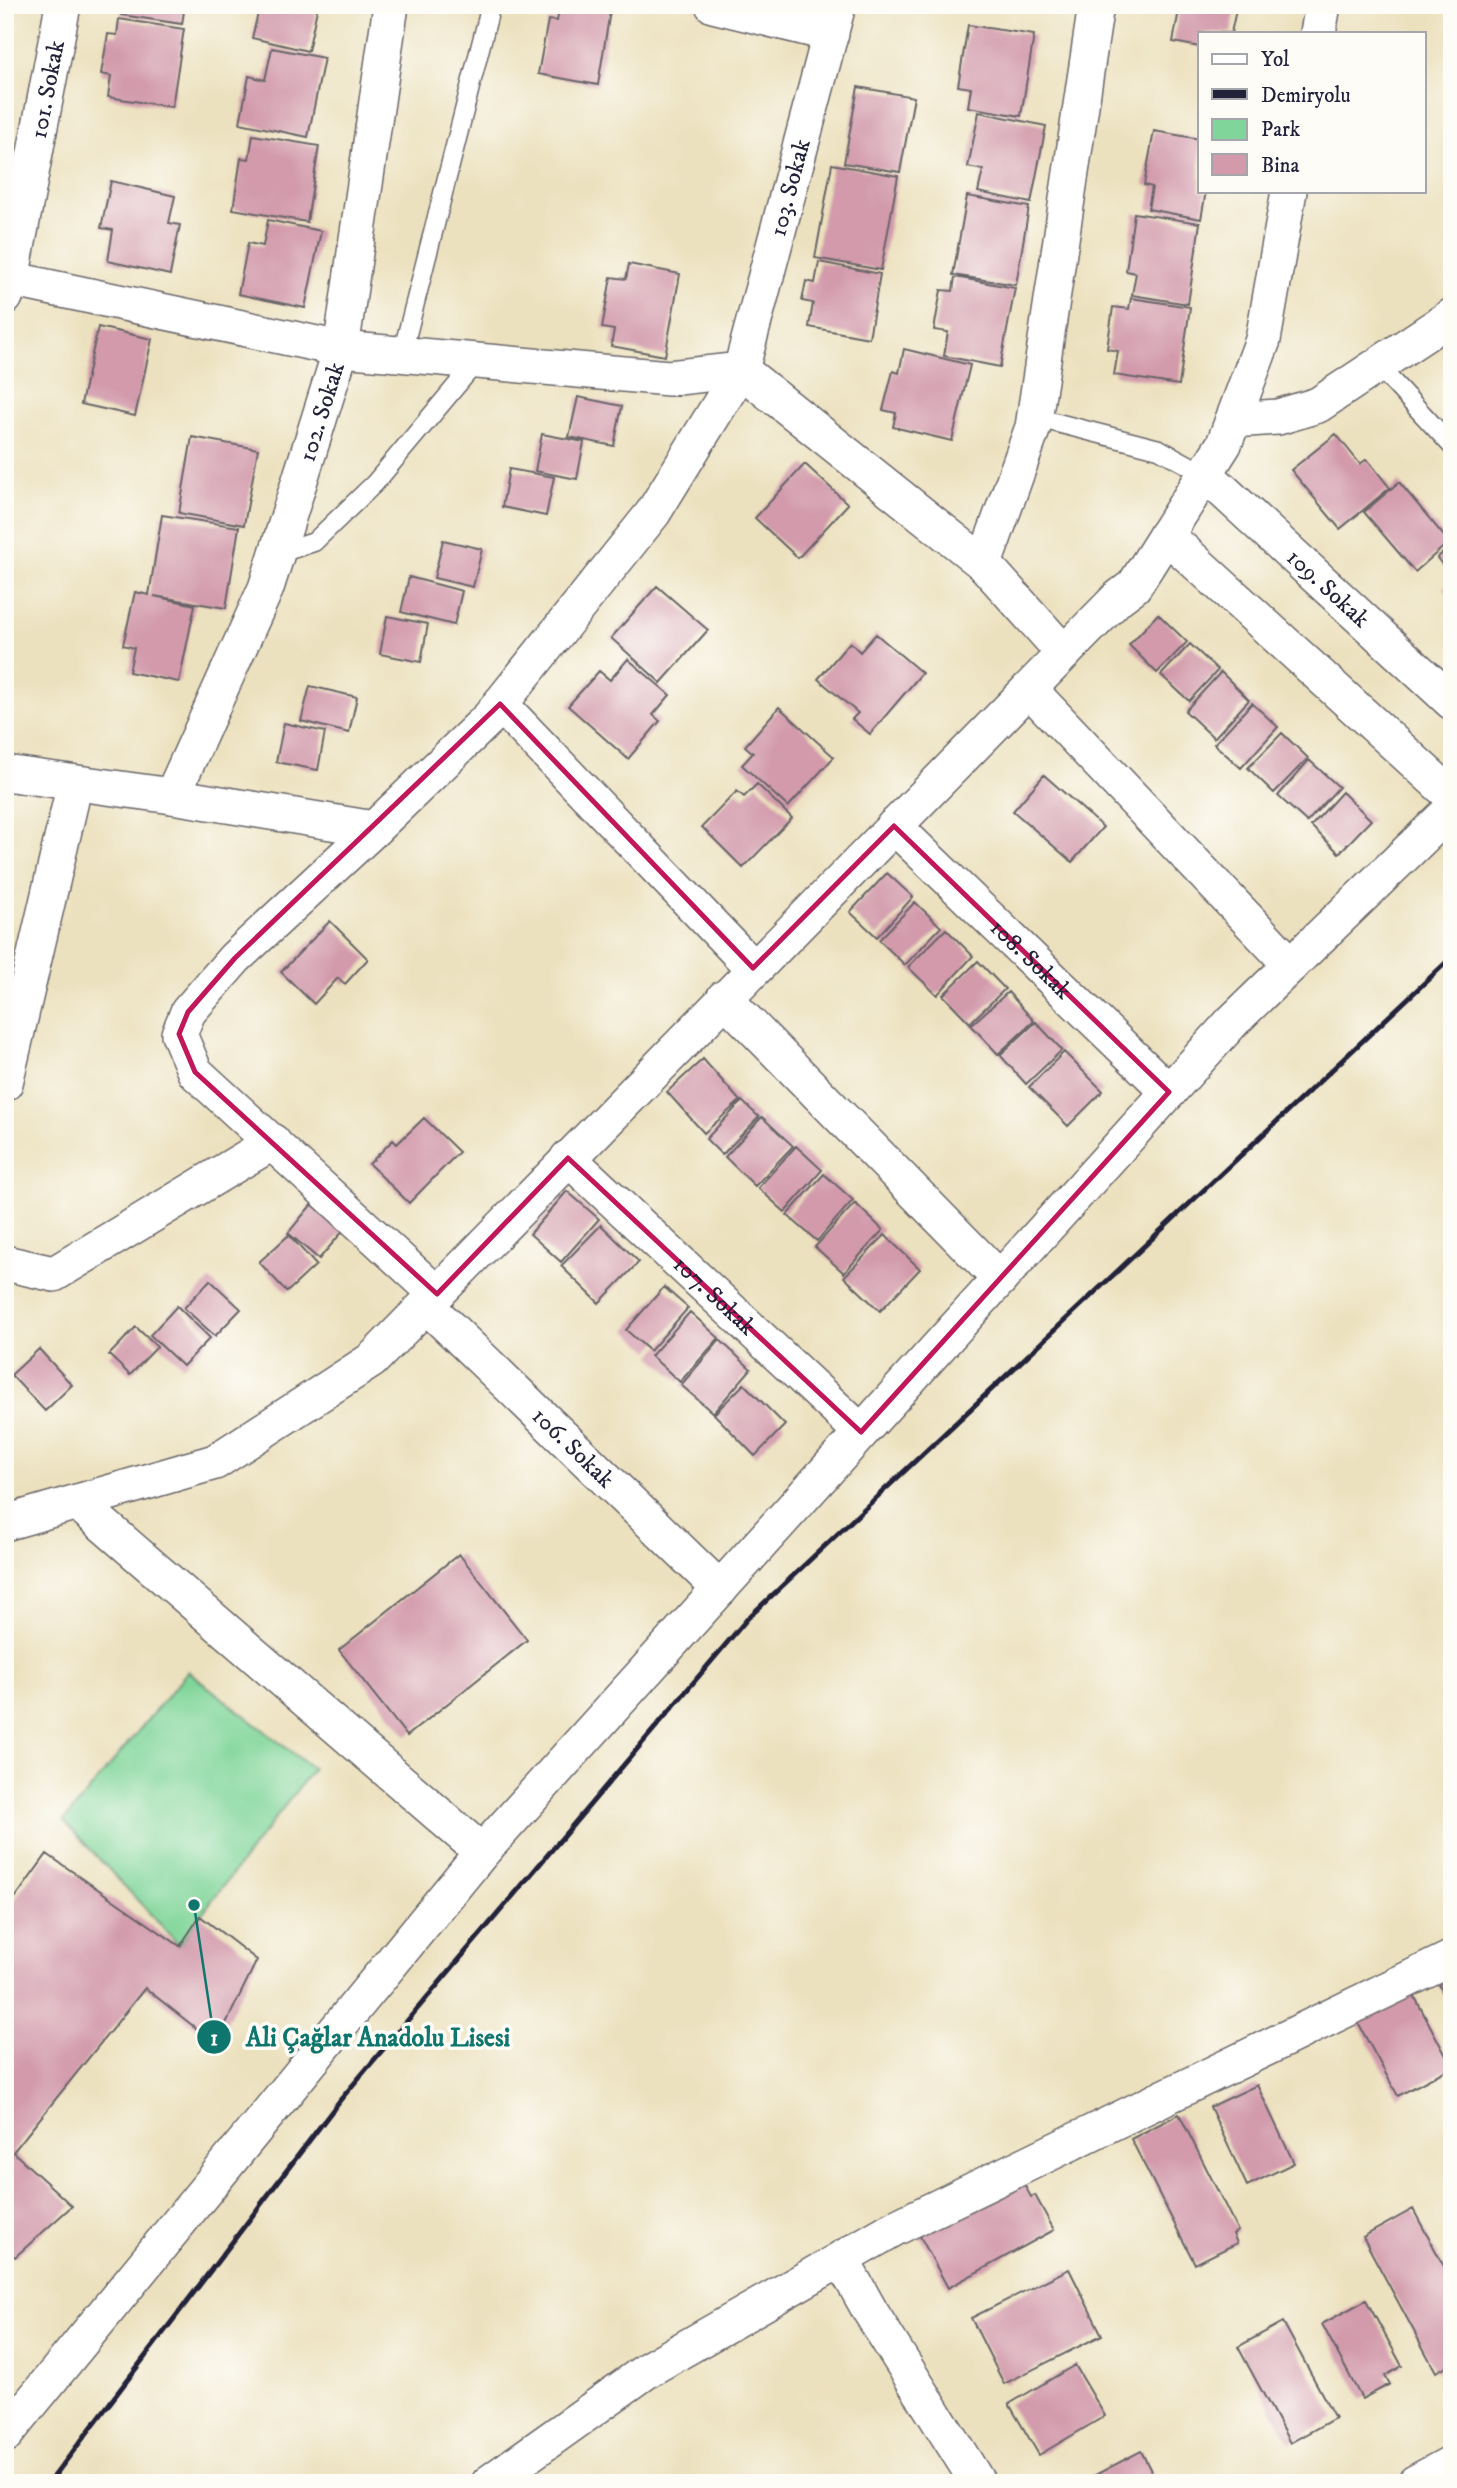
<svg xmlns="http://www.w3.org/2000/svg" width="1457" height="2488" font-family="'IM FELL DW Pica',serif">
	<rect width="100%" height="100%" fill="#fdfcf7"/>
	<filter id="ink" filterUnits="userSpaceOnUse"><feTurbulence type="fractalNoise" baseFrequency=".0143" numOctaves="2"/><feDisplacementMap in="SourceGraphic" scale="14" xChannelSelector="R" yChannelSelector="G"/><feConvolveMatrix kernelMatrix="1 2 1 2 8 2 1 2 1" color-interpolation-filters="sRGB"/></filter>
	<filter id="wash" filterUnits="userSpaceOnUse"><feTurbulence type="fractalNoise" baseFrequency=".00686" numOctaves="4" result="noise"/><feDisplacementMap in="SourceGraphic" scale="28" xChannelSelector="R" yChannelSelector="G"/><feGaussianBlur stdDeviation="1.57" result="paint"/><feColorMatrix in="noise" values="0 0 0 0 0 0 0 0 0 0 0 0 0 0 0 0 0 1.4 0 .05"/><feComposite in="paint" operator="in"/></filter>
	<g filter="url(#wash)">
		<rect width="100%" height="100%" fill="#ece1be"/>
		<path fill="#80d69a" stroke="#517c6a" stroke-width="2" d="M188,1671L313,1769L200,1916L180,1946L64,1821Z"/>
		<g id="blocks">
			<path fill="#d29aab" d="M122,5H185L182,24L121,15Z
				M260,5H318L308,51L252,38Z
				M560,5H580L610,11L598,85L538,74L548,20L557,21Z
				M1180,5H1237L1231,33H1200V47L1173,42Z
				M119,19L184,29L172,107L108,97L111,76L101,74L108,34L117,35Z
				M968,25L1034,35L1021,116L968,107L971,88L958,86Z
				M272,48L324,58L308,137L240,123L249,76L265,80Z
				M858,87L914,97L900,172L844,163Z
				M979,112L1046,126L1031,203L978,192L983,170L968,167Z
				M1154,131L1200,139V191H1206L1201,219L1148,209L1152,187L1144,185Z
				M253,135L319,146L307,222L233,209L241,158L249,159Z
				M832,164L898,176L881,270L815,258Z
				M111,181L175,196L169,223L180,225L170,275L108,261L113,230L101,228Z
				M967,196L1029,207L1016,285L953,275Z
				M1134,213L1200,223L1188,304L1132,295L1136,273L1126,271Z
				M268,220L321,231L305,308L238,294L248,243L263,246Z
				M819,262L880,274L869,338L809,327L813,303L802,301L806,281L815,283Z
				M629,264L680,274L665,356L611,346L614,330L602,328L611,277L626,279Z
				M955,277L1015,288L1000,367L944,356L948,332L934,330L941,290L953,291Z
				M1131,298L1190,307L1179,385L1114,375L1118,351L1107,349L1113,307L1129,309Z
				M98,327L152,339L135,416L81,404Z
				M904,349L970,365L952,441L893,427L896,413L883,410L893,371L899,373Z
				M578,397L622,406L614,446L569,437Z
				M542,434L584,442L577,479L535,471Z
				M1336,434L1360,464L1367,459L1390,488L1340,529L1291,470Z
				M192,437L258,449L244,525L179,513Z
				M805,464L848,504L798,558L755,518Z
				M509,469L554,477L546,516L502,507Z
				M1399,482L1449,542L1415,572L1364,512Z
				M162,515L239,527L226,608L154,596L195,605L179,682L129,672L134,648L123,645L135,592L149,595Z
				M443,540L482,549L473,587L434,578Z
				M1452,545V577L1437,558Z
				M409,577L462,591L454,625L401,612Z
				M1452,581V597L1444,588Z
				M657,586L708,630L661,683L611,638Z
				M1158,614L1187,642L1157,673L1129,645Z
				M387,616L428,624L421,662L380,654Z
				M876,634L922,673L870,734L852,719L858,713L818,679L850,642L860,652Z
				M1190,644L1218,670L1189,701L1161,675Z
				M628,659L670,695L653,715L660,721L628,759L568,706L599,671L610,680Z
				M5,662L11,663L7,701L5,700Z
				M1221,672L1249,700L1214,738L1185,711Z
				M310,686L357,697L349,733L301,721Z
				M1252,703L1278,727L1241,768L1214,744Z
				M779,707L834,757L788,807L742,765L753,753L745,746Z
				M284,723L325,732L318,770L276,762Z
				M1282,733L1308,758L1274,793L1248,768Z
				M1309,760L1339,787L1307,822L1278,796Z
				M1044,775L1103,827L1072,862L1013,811Z
				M757,784L792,818L743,868L702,827L737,791L744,797Z
				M1342,792L1371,820L1339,853L1311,826Z
				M887,873L913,897L877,937L850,912Z
				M915,902L941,927L905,965L879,940Z
				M330,921L368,959L345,984L338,978L314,1004L281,972Z
				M946,929L973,956L937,995L908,967Z
				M978,961L1005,989L970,1023L943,995Z
				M1008,992L1034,1021L998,1054L971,1025Z
				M1036,1022L1062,1050L1026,1084L1000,1055Z
				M1064,1052L1103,1091L1068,1126L1029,1087Z
				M703,1059L740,1101L704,1133L667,1092Z
				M742,1101L759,1117L722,1155L706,1139Z
				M762,1117L793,1146L755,1186L725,1157Z
				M424,1118L459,1152L409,1203L369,1164L393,1140L397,1144Z
				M796,1146L822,1170L785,1212L758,1188Z
				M824,1174L853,1200L817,1241L787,1215Z
				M567,1191L599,1219L561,1262L530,1234Z
				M855,1203L883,1230L844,1273L815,1247Z
				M312,1204L343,1231L319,1259L288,1233Z
				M601,1225L639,1262L599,1303L561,1266Z
				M289,1235L316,1265L287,1292L259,1262Z
				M885,1235L920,1269L880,1311L844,1277Z
				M210,1280L241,1309L215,1336L184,1308Z
				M664,1287L688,1308L650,1351L626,1330Z
				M177,1306L210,1338L183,1366L150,1335Z
				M690,1312L719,1338L680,1382L651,1356Z
				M136,1327L157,1347L130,1375L109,1355Z
				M720,1340L751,1369L713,1413L681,1385Z
				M39,1349L72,1385L45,1411L11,1375Z
				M744,1384L785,1425L755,1456L714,1414Z
				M459,1554L527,1640L407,1736L339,1650Z
				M47,1854L180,1946L200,1916L257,1960L216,2044L145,1988L13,2152L72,2206L15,2257L5,2250V1912Z
				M1452,1967V2012L1435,1976Z
				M1409,1986L1452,2067L1398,2096L1354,2016Z
				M1257,2085L1294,2163L1247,2186L1210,2107Z
				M1179,2114L1238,2231L1233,2234L1237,2243L1195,2264L1131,2139Z
				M1017,2172L1031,2197L1035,2195L1054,2230L948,2288L915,2227Z
				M1413,2209L1452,2281V2363L1436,2372L1363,2237Z
				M1069,2269L1102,2335L1004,2384L971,2318Z
				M1366,2300L1402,2366L1385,2376L1390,2384L1362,2399L1322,2324Z
				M1283,2322L1335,2418L1290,2443L1238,2347Z
				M1075,2365L1105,2416L1039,2455L1009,2404Z
				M1141,2451L1157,2483H1080Z"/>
		</g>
	</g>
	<g filter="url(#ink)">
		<use href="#blocks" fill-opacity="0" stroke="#696569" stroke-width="2"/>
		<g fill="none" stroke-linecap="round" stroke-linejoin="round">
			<defs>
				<path id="service" d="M402,354L491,5
					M1378,366L1452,446
					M1034,417L1159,449L1205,474
					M277,554L314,542L375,483L477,361"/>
				<g id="minor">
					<path d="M713,5L831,34"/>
					<path d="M1318,33L1323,5"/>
					<path id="s1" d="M5,278L341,349L669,378L741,370L838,5"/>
					<path id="s2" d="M5,297L11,279L63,5"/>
					<path d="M1233,420L1278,417L1318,405L1452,316"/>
					<path id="s3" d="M1205,474L1452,702"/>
					<path d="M1166,535L1452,796"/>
					<path d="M984,564L1033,427L1096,5"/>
					<path d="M1029,689L1291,965"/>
					<path d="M500,704L753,968"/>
					<path d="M5,773L172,796L374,829L489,718L653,513L741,370L984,564L1064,653"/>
					<path id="s4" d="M172,796L266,588L341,349L391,5"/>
					<path id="s5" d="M894,826L1169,1092"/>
					<path d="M374,829L235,958L188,1012L179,1034L195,1072L437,1294"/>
					<path d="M724,998L1000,1279"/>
					<path d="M5,1083L75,783"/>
					<path id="s6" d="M568,1158L861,1432"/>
					<path d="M5,1263L54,1274L273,1142"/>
					<path id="s7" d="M426,1305L720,1589"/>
					<path d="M77,1502L482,1852"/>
					<path d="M5,1523L215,1462L372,1360L1118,598L1134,586L1224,444L1263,340L1289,191"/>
					<path d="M5,2435L482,1852L1232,1022L1452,809"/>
					<path d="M489,2483L649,2369L841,2259"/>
					<path d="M978,2483L870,2311L841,2259L893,2229L1452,1958"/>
					<path d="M1415,2483L1452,2463"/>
				</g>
			</defs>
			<use href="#service" stroke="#696569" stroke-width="21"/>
			<use href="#minor" stroke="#696569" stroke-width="38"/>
			<use href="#service" stroke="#fff" stroke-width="18"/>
			<use href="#minor" stroke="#fff" stroke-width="35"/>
			<path stroke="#22223b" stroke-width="5" d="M49,2483L341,2099L748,1618L1452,957"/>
		</g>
	</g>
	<path fill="none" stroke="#c2185b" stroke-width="5" stroke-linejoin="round" d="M500,704L753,968L894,826L1169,1092L861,1432L568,1158L437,1294L195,1072L179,1034L188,1012L235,958Z"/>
	<g text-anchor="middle" stroke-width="7" stroke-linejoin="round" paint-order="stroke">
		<g font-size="24" fill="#22223b" stroke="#fdfcf7">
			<text dy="8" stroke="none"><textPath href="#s2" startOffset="212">101. Sokak</textPath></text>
			<text dy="8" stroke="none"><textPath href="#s1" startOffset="934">103. Sokak</textPath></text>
			<text dy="8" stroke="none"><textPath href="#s4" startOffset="413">102. Sokak</textPath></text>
			<text dy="8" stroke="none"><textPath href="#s3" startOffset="168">109. Sokak</textPath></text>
			<text dy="8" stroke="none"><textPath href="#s5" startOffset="191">108. Sokak</textPath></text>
			<text dy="8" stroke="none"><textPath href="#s6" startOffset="201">107. Sokak</textPath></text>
			<text dy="8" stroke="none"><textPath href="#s7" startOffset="205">106. Sokak</textPath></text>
		</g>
	</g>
	<path fill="none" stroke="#0f766e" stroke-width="2.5" d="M194 1905L214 2037"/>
	<g fill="#0f766e" stroke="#fdfcf7" stroke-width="2.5">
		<circle cx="194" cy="1905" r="7"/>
		<circle cx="214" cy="2037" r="18"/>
	</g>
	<g font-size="21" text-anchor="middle" font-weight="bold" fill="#fff">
		<text x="214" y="2045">1</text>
	</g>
	<g font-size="26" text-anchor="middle" font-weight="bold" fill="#0f766e" stroke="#fdfcf7" stroke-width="7" stroke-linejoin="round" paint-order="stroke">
		<text x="378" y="2046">Ali Çağlar Anadolu Lisesi</text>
	</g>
	<rect width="1457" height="2488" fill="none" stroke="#fdfcf7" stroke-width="28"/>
	<rect x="1198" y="32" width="228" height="161" fill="#fdfcf7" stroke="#a5a5ac" stroke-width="2"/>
	<rect x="1212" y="54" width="35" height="10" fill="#ffffff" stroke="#a5a5ac" stroke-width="2"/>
	<text x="1261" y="66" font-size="21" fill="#22223b">Yol</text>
	<rect x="1212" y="89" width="35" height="10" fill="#22223b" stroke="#a5a5ac" stroke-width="2"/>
	<text x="1261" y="102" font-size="21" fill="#22223b">Demiryolu</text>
	<rect x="1212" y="119" width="35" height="21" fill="#80d69a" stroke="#a5a5ac" stroke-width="2"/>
	<text x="1261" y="136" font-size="21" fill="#22223b">Park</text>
	<rect x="1212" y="154" width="35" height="21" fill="#d29aab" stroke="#a5a5ac" stroke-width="2"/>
	<text x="1261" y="172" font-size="21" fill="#22223b">Bina</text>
</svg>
